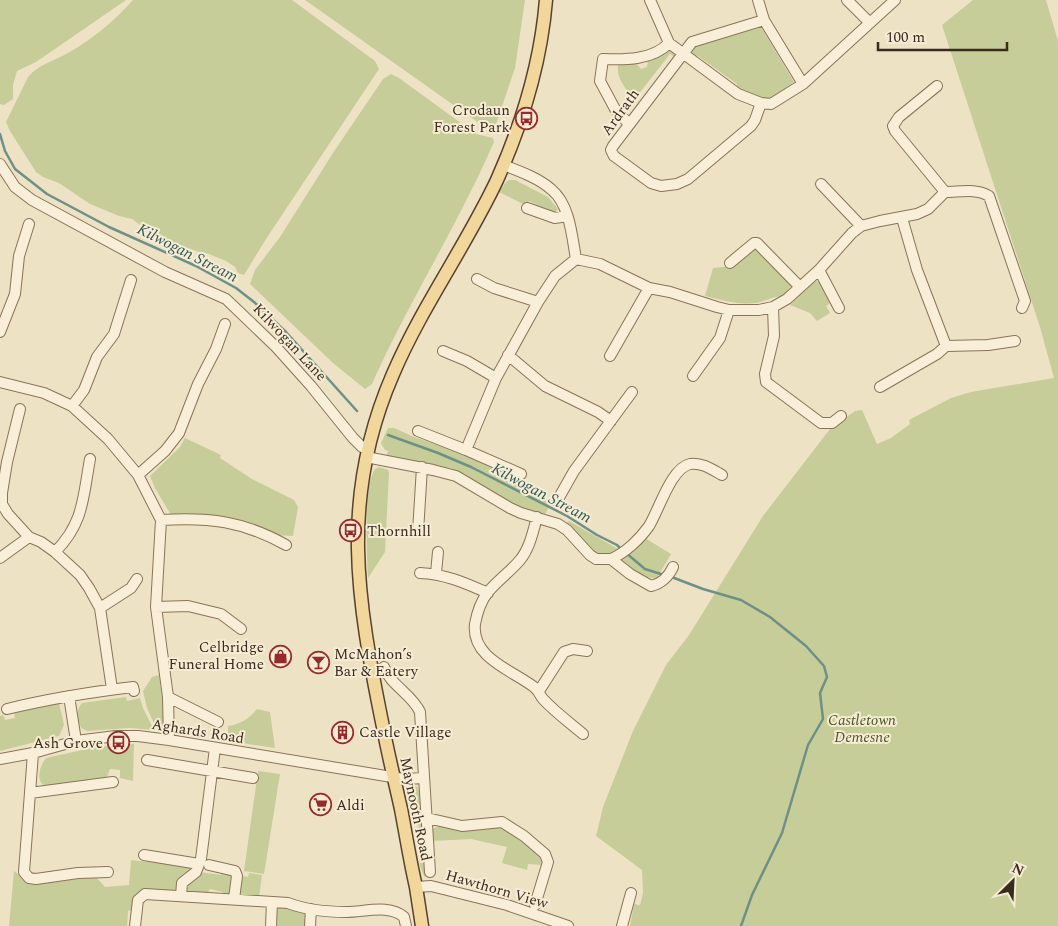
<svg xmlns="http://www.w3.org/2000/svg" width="1058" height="926" font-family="Spectral,serif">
	<rect width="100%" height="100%" fill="#eee2c4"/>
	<path fill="#c6cd98" d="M0,0H126L36,62L17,71L13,85V99L4,105L0,104Z
		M133,0H292L375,61L379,69L266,239L244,275L238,273L235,267L226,261L209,254L196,251L166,240L147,230L132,219L119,216L90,204L59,183L43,177L36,172L10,131L6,122L28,77C39,64 54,61 68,53C92,40 115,20 133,0Z
		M305,0H525L515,68L495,127L490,130L486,128Z
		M973,0H1046L1058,41V926H630L634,904L640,905L643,893L642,870L596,836L603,807L633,731L666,665L689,635L763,516L830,429L855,411L862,410L877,444L891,438L910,424L909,420L951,398L971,392L1054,378L1040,327L942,25Z
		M759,27L762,29L794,82L770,99L766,100L737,88V84L698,56L695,57L692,53L696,45Z
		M669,48L676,54L675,57L670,54L630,105L633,97C624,88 616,76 618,64L636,63L641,69L647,67L648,60Z
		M391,74L399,78L476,134L493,138L494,142C458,225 409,301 372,384L365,389L333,363L250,284L255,270L280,237L333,153L383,79Z
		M509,180H515L548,197L558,209L555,213L536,207L537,205L529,201L527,206L499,192L506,182Z
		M755,248L792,285L782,297C773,295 765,302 755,303C738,305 721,300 705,296L713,268L733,266Z
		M817,281L821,282L831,297L830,303L826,306L830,313L817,321L810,313L790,305L812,284Z
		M388,428H394L414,437L456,451L510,474L552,502L545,514L513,505L495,495L465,474L450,468L386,456L388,451L385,450L381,443Z
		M185,438L221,455L220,458L252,479L294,500L298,507L293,536L275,535L260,527L241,521L213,516L199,514L171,515L155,488L150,476L180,447Z
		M379,467L388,470L389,472L385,552L368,578C367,556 363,485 375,469Z
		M569,521L618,549C590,565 585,539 566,523Z
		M645,538L671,554L657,578C646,579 627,571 622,561L625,556Z
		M159,675L166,726L163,732L157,730L147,708L143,691L152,677Z
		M126,697L127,701L140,698L143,708L154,730L130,728L87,731L81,728C78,720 75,710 82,703Z
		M56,702L59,703L64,725L59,736L0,751V716L3,715L5,720L15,718L14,713L17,709Z
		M257,709L270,712L275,748L228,741V726C241,724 249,719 257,709Z
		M134,744L133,781L120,778V770L110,769L107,777L45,786C35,781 40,765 46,758L96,747Z
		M258,771L280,774L264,874L244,871Z
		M410,785L418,787L421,800L428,876L425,877C415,863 422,845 419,830C418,819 411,807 407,796V791Z
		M442,825H498L508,829L540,855L543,861L542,865L528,864L527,870L502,863L507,847L471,839L432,841V829Z
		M131,860L148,862L150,860L189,866L190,870L182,875L175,891H142L135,896L132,910L128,911L127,926H9L14,871L28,881L36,884L96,877L105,887L129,885Z
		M224,871L232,875L230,895H224L223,892L210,889L207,894L189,892L187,890L188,881L199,872L221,875Z
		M249,873L262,875L259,898L240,895L242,876L248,877Z
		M278,907H290L305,913L306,914V926H275Z"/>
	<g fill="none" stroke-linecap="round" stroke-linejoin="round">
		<path stroke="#6d9087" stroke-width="2.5" d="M0,134L5,151L15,169L47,194L109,227L196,266L236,288L254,302L286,332L357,411
			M388,435L438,453L471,467L567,516L597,535L617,545L622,550
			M626,553L645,569L664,575
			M669,576L703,589L741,600L770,617L806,646L824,666L827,677L820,693L823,719L808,745L782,833L752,895L741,926"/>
		<defs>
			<path id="minor" d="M650,0L669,43L738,94L761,103
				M758,0L764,20L803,84
				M847,0L870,23
				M764,20L692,42L613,146L611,150L614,156L651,183L661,186L677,184L688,179L751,126L755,120L761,103L771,104L803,84L895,0
				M937,86L899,117L893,126L895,131L945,192
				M629,124L615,109L600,81L603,59C625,60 653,60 669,43
				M0,164L15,187L32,200L165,272L226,299L276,347L311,386L353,438L362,447L368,448
				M503,165C519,171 539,178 552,190C570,205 572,237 576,259
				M821,184L861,226
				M527,208L555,218L567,216
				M902,218L917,270L946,346
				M730,263L754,243H757L800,287
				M819,270L839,308
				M477,279L494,288L538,302
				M773,307L774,336L765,374L766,382L821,423H832L841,416
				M0,332L15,294L19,256L29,224
				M443,351L467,361L496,378
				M508,355L545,386L598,412L611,421
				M610,356L649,288
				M693,376L720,338L729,310
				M0,382L44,393L72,406L108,439L138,475L161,520L156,607L168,697L169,740
				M880,387L937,354L946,346L988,345L1015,341
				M72,406L84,390L97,357L114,334L131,280
				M20,409L7,462L2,493V504L8,514L29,537L41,542L55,552L80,575L89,588L100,608L112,689
				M418,431L466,450
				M366,457L433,470L456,476L510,508L521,513L558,524L567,530L590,555L596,559H611L630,574L651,586C661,584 669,576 673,567
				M521,474L466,450L496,378L538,302L555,276L576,259L600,264L649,288L670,292L717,307L729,310H759L773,307L787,299L819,270L852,233L861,226L880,221L917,214L928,209L945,192C960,192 976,188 989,196L1025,301L1022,308
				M138,475L165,451L179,433L198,384L216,349L225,324
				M557,501L574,471L632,392
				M537,517C533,531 530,548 520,560C511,571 498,580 488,592C481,601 477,613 475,624C471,658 512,670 534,687C538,690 540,695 543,699C555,712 570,723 583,734
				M161,520C209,517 243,521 286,545
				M418,532L422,467
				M55,552C84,523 83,497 90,459
				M0,558L29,537
				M611,559C625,553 640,539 649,526C659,510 671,468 690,464C702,462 713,470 722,475
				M420,573C445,574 465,583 488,593
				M436,573L438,552
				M156,607L188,606L221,614L241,629
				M100,608L131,588L137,579
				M384,667C390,685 412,694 420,712L430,872
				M539,691L564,652L573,649L587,651
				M69,696L76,741
				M168,697L218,722
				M7,709C48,699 91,692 133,687L134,691
				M33,753L24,872L29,878L36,879L78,873L108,872
				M0,759L33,753L76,741L116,736H138L169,740L404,779L424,778
				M147,760L253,778
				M30,793L113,782
				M427,818L462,826L502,822L524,836L545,854L548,862L535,905
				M144,855L199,864
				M209,865L235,871L237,876L234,899
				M416,887L431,886L507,905L568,926
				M181,896L182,883L196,872L201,859L215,748
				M135,926L138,900L145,894L288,903C306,910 327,912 347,912C364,912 390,904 404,917L406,926
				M271,926L272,902
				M310,926L311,909
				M622,926L631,893"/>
			<path id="major" d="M422,926L416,887C410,861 406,835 401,809C395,782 388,754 383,727C357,599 339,498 393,374C422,306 466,246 497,180C522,124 541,61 546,0"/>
		</defs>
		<use href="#minor" stroke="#89735a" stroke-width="12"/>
		<use href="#major" stroke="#57412f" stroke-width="15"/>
		<use href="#minor" stroke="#f9efd8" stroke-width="10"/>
		<use href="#major" stroke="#f1d79c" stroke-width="12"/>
	</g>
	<defs>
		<symbol id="bus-ring" viewBox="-11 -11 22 22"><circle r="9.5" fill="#f6ecd4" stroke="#982a2b" stroke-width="1.5"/><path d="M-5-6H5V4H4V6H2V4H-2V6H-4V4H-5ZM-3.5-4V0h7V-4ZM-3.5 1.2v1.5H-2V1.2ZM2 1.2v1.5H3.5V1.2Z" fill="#982a2b"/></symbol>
		<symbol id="shop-ring" viewBox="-11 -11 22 22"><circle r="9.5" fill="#f6ecd4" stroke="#982a2b" stroke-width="1.5"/><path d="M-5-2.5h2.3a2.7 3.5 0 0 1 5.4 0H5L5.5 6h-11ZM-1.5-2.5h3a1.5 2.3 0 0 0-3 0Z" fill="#982a2b"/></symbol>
		<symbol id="bar-ring" viewBox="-11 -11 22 22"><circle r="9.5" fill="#f6ecd4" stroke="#982a2b" stroke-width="1.5"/><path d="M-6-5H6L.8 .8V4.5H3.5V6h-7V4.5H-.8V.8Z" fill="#982a2b"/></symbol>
		<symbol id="building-ring" viewBox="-11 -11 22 22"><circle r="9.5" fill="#f6ecd4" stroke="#982a2b" stroke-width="1.5"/><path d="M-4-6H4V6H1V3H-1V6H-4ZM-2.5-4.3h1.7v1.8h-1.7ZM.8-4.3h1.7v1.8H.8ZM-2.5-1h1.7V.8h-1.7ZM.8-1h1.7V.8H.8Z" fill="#982a2b"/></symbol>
		<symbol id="supermarket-ring" viewBox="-11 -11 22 22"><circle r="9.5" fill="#f6ecd4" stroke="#982a2b" stroke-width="1.5"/><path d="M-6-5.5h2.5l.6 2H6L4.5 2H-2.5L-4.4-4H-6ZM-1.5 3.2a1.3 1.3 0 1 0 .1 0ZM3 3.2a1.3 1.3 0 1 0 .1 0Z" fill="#982a2b"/></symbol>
	</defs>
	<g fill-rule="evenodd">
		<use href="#bus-ring" x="514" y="106" width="25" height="25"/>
		<use href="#bus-ring" x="338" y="518" width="25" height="25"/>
		<use href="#shop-ring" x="268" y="644" width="25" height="25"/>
		<use href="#bar-ring" x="306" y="650" width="25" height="25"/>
		<use href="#building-ring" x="330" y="720" width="25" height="25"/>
		<use href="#bus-ring" x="106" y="730" width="25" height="25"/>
		<use href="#supermarket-ring" x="308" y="792" width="25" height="25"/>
	</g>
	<g text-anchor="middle" stroke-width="4" stroke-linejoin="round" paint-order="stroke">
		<g font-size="15" fill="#392b1e" stroke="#f6ecd4" text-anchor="start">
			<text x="510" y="115" text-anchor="end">Crodaun<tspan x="510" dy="17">Forest Park</tspan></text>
			<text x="367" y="536">Thornhill</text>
			<text x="264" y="652" text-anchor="end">Celbridge<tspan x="264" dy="17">Funeral Home</tspan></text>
			<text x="334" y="659">McMahon’s<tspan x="334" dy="17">Bar &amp; Eatery</tspan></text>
			<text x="359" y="737">Castle Village</text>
			<text x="103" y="748" text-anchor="end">Ash Grove</text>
			<text x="336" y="810">Aldi</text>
		</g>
		<g font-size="15" fill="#392b1e" stroke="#f6ecd4">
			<text transform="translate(620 112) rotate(-54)" y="5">Ardrath</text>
			<text transform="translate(290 342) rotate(47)" y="5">Kilwogan Lane</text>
			<text transform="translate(198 731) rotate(9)" y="5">Aghards Road</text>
			<text transform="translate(416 809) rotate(78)" y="5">Maynooth Road</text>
			<text transform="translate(497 889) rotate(16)" y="5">Hawthorn View</text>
		</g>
		<g font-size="15" font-style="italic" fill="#495525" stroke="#f6ecd4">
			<text x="862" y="725">Castletown<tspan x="862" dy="17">Demesne</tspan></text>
		</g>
		<g font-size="16" font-style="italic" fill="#2e5956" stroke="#f6ecd4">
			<text transform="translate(188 252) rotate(27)" y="6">Kilwogan Stream</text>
			<text transform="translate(542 492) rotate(28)" y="6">Kilwogan Stream</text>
		</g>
	</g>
	<g transform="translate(1013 881) rotate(24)" stroke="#f6ecd4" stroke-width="4" paint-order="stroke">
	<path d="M0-4L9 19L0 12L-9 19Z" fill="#392b1e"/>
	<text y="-8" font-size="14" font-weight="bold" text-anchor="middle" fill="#392b1e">N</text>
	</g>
	<path d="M878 42v8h129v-8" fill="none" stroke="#392b1e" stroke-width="2.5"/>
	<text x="886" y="42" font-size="15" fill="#392b1e" stroke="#f6ecd4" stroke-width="4" paint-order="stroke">100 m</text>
</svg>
